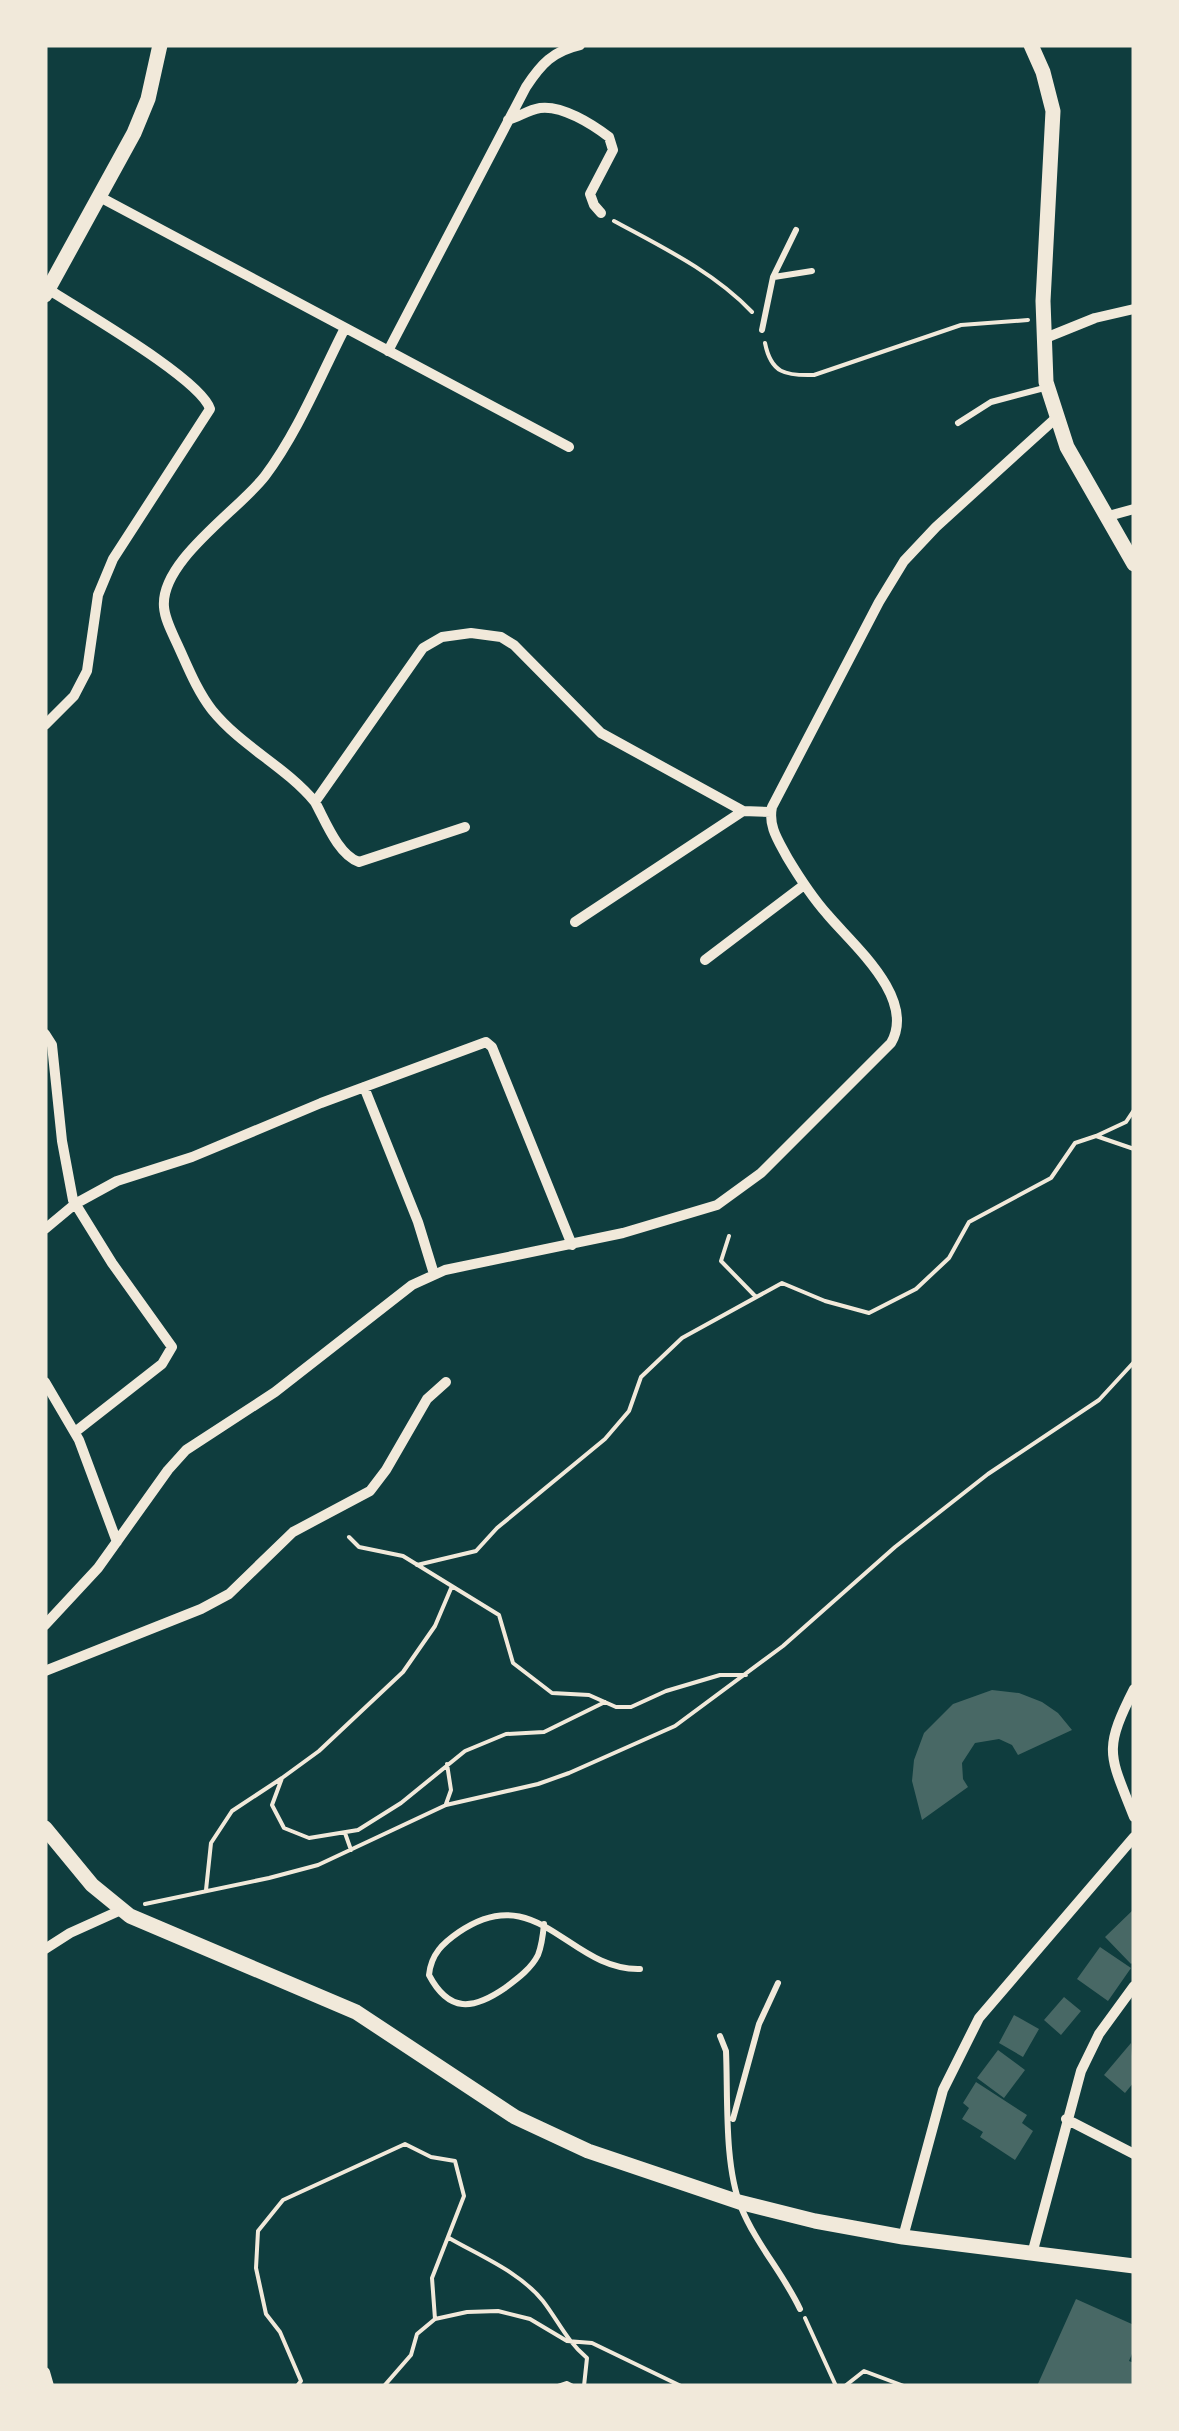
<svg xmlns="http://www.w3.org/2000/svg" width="1179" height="2431" font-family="Commissioner,sans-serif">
	<rect width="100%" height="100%" fill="#0f3d3e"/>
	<path fill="#486865" d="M992,1690L1019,1693L1042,1702L1058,1713L1072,1730L1018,1755L1012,1745L999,1739L975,1743L962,1763L963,1779L968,1787L922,1820L912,1781L914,1760L924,1733L953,1704Z
		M1134,1909V1961L1131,1964L1105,1937Z
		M1100,1947L1131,1968L1108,2001L1077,1979Z
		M1064,1997L1081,2011L1061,2035L1044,2020Z
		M1014,2015L1039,2029L1023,2057L999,2043Z
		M1131,2043L1134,2082L1125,2093L1104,2075Z
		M998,2050L1025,2070L1004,2098L977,2078Z
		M976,2082L1027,2115L1022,2123L1033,2131L1015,2160L980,2137L983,2132L962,2119L969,2108L963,2103Z
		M1076,2299L1134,2325V2349L1129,2361L1134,2363V2386H1037Z"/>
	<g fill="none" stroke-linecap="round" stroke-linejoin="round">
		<path stroke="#f1e9da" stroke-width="4" d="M614,221C662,247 714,272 752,312
			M765,343C771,373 785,376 814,375L961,325L1028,320
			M1096,1136L1126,1122L1134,1110
			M729,1236L721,1261L756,1297
			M349,1537L359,1547L403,1556L499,1615L513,1663L552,1693L589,1695L616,1707H631L666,1691L720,1675H746
			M417,1565L476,1551L497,1528L605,1439L629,1411L641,1377L682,1338L782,1283L825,1301L869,1313L916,1289L949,1258L969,1222L1051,1178L1075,1143L1096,1136L1134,1149
			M452,1586L435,1626L403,1672L319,1751L282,1778L272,1805L284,1828L309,1838L358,1830L401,1803L465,1751L506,1734L544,1732L605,1702
			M446,1804L451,1790L447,1764
			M345,1833L351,1850
			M206,1890L211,1843L232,1811L282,1778
			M145,1904L269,1878L318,1865L446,1805L538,1784L569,1773L675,1726L783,1646L895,1547L988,1474L1099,1400L1134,1362
			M449,2238C480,2256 520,2272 543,2301C559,2322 566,2340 587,2358L584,2386
			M805,2318L836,2386
			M297,2386L301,2381L280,2332L266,2314L256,2268L258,2231L283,2200L405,2144L431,2157L455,2161L464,2196L432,2278L435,2319
			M384,2386L411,2355L417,2334L435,2319L467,2312L498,2311L530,2319L567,2341L592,2343L681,2386
			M558,2386L567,2383L573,2386
			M845,2386L864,2371L904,2386"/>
		<path stroke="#f1e9da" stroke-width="6" d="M774,277L812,271
			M762,330L773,277L796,230
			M958,423L991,402L1048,387
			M544,1924C543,1935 542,1945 538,1955C531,1969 517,1979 505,1988C473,2010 449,2013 429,1975C431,1954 443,1943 459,1932C538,1878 569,1971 640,1969
			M720,2036L726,2051C728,2097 724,2165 741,2207C756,2244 783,2273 800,2309
			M733,2119L759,2024L778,1983"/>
		<path stroke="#f1e9da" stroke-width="10" d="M508,120C519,117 528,110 540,108C562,105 592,124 609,137L613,150L590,194L594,205L601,213
			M98,196L569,447
			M345,328C320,377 298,432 265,476C239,510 160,561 164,607C165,621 174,636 180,650C189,670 198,692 212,710C242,747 285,766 315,802L423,648L442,637L471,633L501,637L514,645L601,733L743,811L771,812
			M1043,339L1095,318L1134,309
			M388,351L526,87C541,64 553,51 580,45
			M1105,517L1134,509
			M45,725L74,696L87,671L98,595L113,559L210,409C201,379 80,310 48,289
			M315,802C325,820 338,855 359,862L465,827
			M575,922L743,811
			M705,960L804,885
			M45,1034L52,1045L62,1141L73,1200L112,1263L172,1347L162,1364L75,1432
			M364,1087L418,1222L434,1274
			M45,1229L75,1204L117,1181L192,1157L321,1103L486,1042L492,1047L572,1245
			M45,1382L79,1440L117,1542
			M45,1625L98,1568L168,1470L186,1450L275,1392L412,1285L445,1270L623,1233L717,1205L761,1173L891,1043C917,998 852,944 827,914C811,896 799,877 787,857C778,840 768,826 772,807L879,602L904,561L936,527L1056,418
			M45,1671L201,1609L229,1594L293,1532L370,1491L386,1470L427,1399L446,1382
			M1134,1689C1102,1752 1110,1755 1134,1817
			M45,1949L70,1933L121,1910
			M1066,2119L1134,2154
			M903,2237L943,2090L979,2018L1134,1837
			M1032,2254L1081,2071L1099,2034L1134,1986
			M45,2372L49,2386"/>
		<path stroke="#f1e9da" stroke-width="15" d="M1031,45L1043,72L1053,111L1043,301L1046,382L1067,447L1134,564
			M45,295L134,133L148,99L160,45
			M45,1828L92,1885L130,1916L356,2012L515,2117L588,2151L739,2202L815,2221L903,2237L1134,2266"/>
	</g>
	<rect width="1179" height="2431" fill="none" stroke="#f1e9da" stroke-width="95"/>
</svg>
